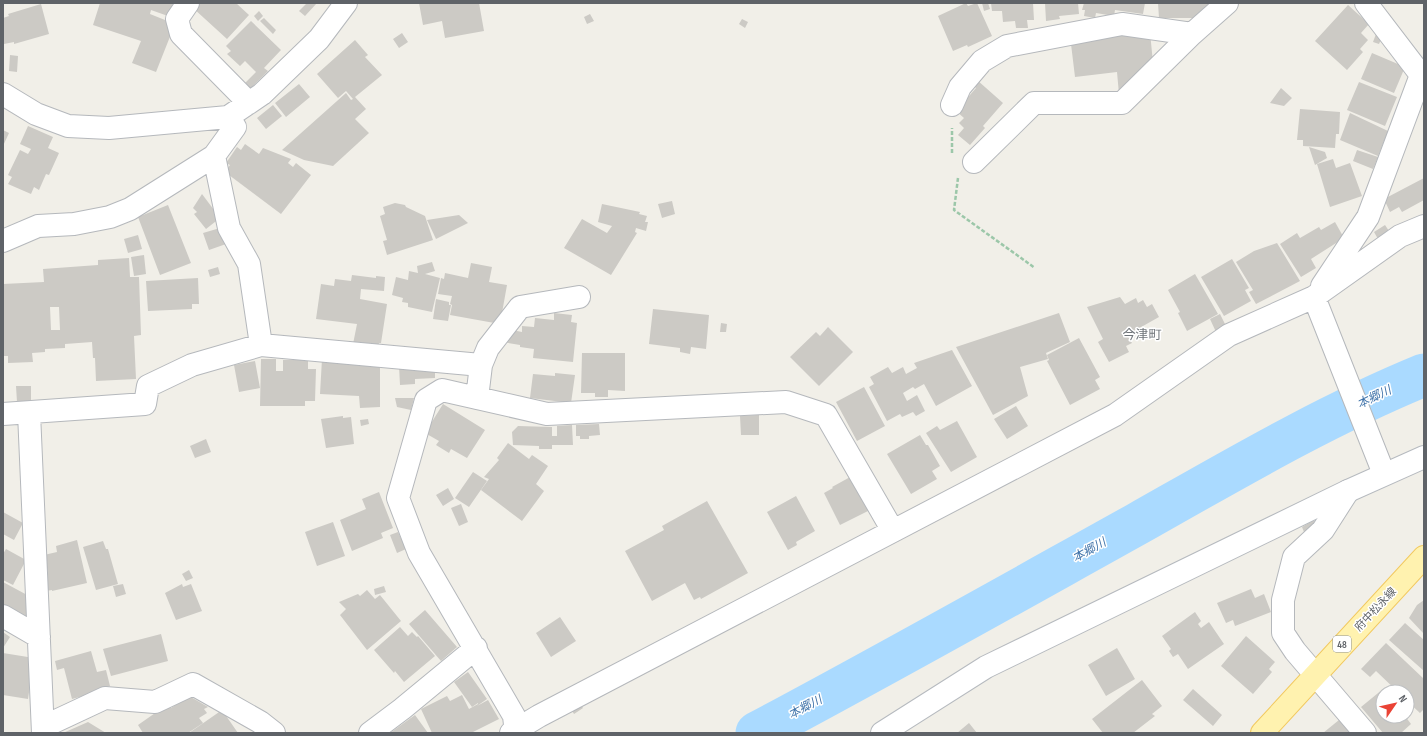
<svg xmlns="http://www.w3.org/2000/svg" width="1427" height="736" font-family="'Sofia Sans Condensed','Noto Sans JP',sans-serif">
	<rect width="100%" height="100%" fill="#f1efe8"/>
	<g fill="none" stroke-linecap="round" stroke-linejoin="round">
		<path stroke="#aadaff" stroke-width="43" d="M757,733C885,665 1011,594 1137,524C1231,471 1324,416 1424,375"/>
	</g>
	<path fill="#cccac5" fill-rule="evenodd" d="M100,3H169L173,4L168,16L151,10L150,14L175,24L156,72L132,63L141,41L93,25Z
		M198,3H236L249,15L227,39L193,8Z
		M307,3H317L305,16L299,11Z
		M419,3H479L484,31L445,38L442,21L423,25Z
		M966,3L968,6L977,3L992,36L968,47L967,45L953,51L938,16Z
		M982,3H988L990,9L984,11Z
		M991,3H1033L1034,20H1027L1028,28H1016L1015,21L1003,22L1002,11H992Z
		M1045,3H1078L1079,14L1059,16L1060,19L1046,21Z
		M1084,3H1145L1143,14L1115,10L1114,16L1096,13L1095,18L1084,16L1085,10H1082Z
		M1158,3H1214L1202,18H1159Z
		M41,4L49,34L14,44V42L4,44L3,18L9,16L8,14Z
		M1348,5L1369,24L1361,33L1368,40L1360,49L1363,52L1347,70L1315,41Z
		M259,11L263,16L258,21L254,16Z
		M590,14L594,21L587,24L584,17Z
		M264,18L276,30L273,34L260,21Z
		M742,19L748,22L745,28L739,24Z
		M251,21L281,50L264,68L268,71L250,89L244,84L256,72L245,61L240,66L227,54L231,51L226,46Z
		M1150,32L1153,63L1119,94L1117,72L1075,77L1071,44L1083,40Z
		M402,33L408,42L399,48L393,39Z
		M1376,34L1382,37L1379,44L1373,42Z
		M355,40L368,55L365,57L382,75L355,97L366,109L355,119L369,133L333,166L304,160L282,150L346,93L351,100L353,99L346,91L338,98L317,74Z
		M1372,53L1405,67L1394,93L1361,79Z
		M10,55L18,56L17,72L9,71Z
		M977,80L1003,103L983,126L985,128L970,145L958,135L964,128L959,123L964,118L956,111L976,88L973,85Z
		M1359,82L1397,97L1385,126L1347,110Z
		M299,84L310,97L286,117L275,103Z
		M1281,88L1292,98L1284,106L1270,103Z
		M273,105L282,116L266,129L257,118Z
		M1300,109L1340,112L1339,134H1336L1335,148L1303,146V140H1297Z
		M1350,113L1388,131L1378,156L1340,140Z
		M28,126L53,137L48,148L59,153L49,175L46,174L39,190L34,187L31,194L8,184L12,177L8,175L20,150L28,154L31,149L20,144Z
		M3,130L9,133L3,146Z
		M245,144L259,154L263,148L291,159L288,163L293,167L296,163L311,175L281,214L225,172L230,165L226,163L237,147L241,150Z
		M1309,147L1325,152L1327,158L1315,165Z
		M1357,150L1378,157L1373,169L1353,161Z
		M1333,159L1336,168L1350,163L1362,196L1330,207L1317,164Z
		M1424,178V200L1402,212L1399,207L1390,212L1384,199Z
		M202,194L220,218L206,229L194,214L197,212L193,208Z
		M672,201L675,214L662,218L658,204Z
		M395,203L405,205L406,207L425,216L433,240L387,255L383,241L387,240L380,216L385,214L383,207Z
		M602,204L640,212L639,214L647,216L645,222H648L646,231L636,228L635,232L637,233L611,275L564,248L582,219L607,233L612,226L598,222Z
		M168,205L191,263L160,275L138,217Z
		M459,215L468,223L436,239L427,220Z
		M1335,222L1344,238L1311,259L1316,268L1301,277L1280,244L1297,233L1300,238L1319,227L1321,230Z
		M1385,225L1389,231L1378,239L1374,232Z
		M220,228L226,244L209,250L203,233Z
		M138,235L142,249L128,253L124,239Z
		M1277,243L1300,281L1256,304L1249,292L1253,290L1236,262L1254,251Z
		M144,255L146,274L134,276L131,257Z
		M129,258L130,277H139L141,335L134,336L136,379L96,381L95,358H93L92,342L65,344V348L45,349V352L32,353L33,362L8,363V356H3V284L44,282L43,269L98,265V260ZM50,307H59L60,330H51Z
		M1232,259L1249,288L1245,290L1251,301L1224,316L1201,277Z
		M432,262L435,271L425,274L440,278L432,312L408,307V303L402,302L403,298L392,295L396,277L408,280L409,271L418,273L417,266Z
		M471,263L492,267L489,282L507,285L500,324L450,315L452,305L450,304L452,296L438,294L441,278L444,279L445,273L468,278Z
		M218,267L220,274L210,277L208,270Z
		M1195,274L1218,314L1187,331L1178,313L1180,312L1168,290Z
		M352,275L376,278V276L385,277L384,291L361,289L360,299L387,304L381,343H379L378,348L353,344L357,324L316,319L321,284L334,286L335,279L351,281Z
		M198,278L199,304H192V309L148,311L146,281Z
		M1120,297L1125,304L1136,298L1138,303L1143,300L1147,307L1152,304L1159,317L1127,335L1132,343L1126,346L1129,352L1109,362L1098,342L1103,339L1087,307Z
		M436,299L449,302V305H451L448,321L433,319Z
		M653,309L709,315L706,349L691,347L690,354L680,352V348L649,344Z
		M554,313L572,315L571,322L577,323L573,362L533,358L534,349L520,347V345L503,342L512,330L522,332V326L534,327L535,318L554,320Z
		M1059,313L1070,342L1046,353L1048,359L1020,367L1028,396L993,415L956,347Z
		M1220,314L1225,324L1216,332L1210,319Z
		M721,323L727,324L726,332H720Z
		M828,327L853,352L819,386L790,357L816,332L820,336Z
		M1079,338L1100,377L1095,380L1100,389L1070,405L1047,361L1049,360L1047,355Z
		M952,350L972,386L936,406L924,384L915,389L913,387L903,393L907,401L917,395L925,411L916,416L913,412L902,417L900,414L887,421L869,387L874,384L870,377L888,367L892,373L903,367L906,374L917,368L914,363Z
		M582,353H625V391L608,390V397H595V393H581Z
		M261,359H276V371H283V360H308V369H316L315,401H305V406H260Z
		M322,359L380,362V407L360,408L359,396L320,394Z
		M255,361L260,388L239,392L234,365Z
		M435,365V378L415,379V384L400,385L399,366Z
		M555,373L575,375L571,403L530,398L533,374L555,376Z
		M16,386H31V402H17Z
		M864,387L885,426L857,441L836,402Z
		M395,398H414L411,410L397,407Z
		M443,404L485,430L467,458L451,449L449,453L436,445L439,441L425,433Z
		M1016,406L1028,426L1007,439L994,419Z
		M759,415V435H741L740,416Z
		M343,416V418L351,417L354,444L326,448L321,419Z
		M368,419L369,424L361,426L360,420Z
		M957,421L977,457L951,472L926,433L937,426L940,430Z
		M599,424L600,435L589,436V439H580V436H576V425Z
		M572,425L573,445H552V449H539V446L513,445L512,432L518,426L552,427V436H557V426Z
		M920,435L926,445H928L940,466L932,471L937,479L911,494L887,454Z
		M206,439L211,452L195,458L190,446Z
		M508,443L529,459L532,455L548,466L536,484L544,491L522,521L481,490L489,479L484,477L499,460L497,458Z
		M473,472L487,481L469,507L455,498Z
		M852,476L870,510L840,525L824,493L833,488L832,487Z
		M448,488L454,499L443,506L436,495Z
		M379,492L393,528L381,533L383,538L352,551L340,520L366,509L362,499Z
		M796,496L815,531L796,542L797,545L788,550L767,512Z
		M707,501L748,573L701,599L700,597L694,600L685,583L652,601L625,551L664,530L662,526Z
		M461,504L468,522L459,526L451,508Z
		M3,512L23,523L14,540L3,534Z
		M1314,520L1316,525L1304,532L1302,527Z
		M333,522L345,556L317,566L305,532Z
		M398,532L406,549L397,553L390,535Z
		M77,540L87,583L52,591V590L46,591L43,573L48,572L44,555L57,552L56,546Z
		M103,541L106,549H108L118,584L96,590L83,547Z
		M6,549L26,560L13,585L3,580V554Z
		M189,570L193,578L186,581L182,574Z
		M3,582L29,596L31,610L21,621L3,612Z
		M123,584L126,594L116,597L113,586Z
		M182,584L183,587L191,584L202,611L176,620L165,593Z
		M384,586L386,592L375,595L374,589Z
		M1251,589L1255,598L1264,594L1271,612L1235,626L1233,620L1226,623L1217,603Z
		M367,590L375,599L380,595L401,621L367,650L340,615L346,609L339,602L358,594L360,596Z
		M1424,600V634L1409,618L1417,605Z
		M425,610L457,647L441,661L409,624Z
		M1195,612L1201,621L1198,624L1201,628L1209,622L1224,644L1188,669L1178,654L1173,657L1169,651L1171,649L1162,636Z
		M560,617L576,641L551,657L536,633Z
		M1405,623L1424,640V671L1389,640Z
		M400,627L408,636L412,632L417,637L418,636L435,656L404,682L395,671L394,673L374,650Z
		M3,632L10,637L3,648Z
		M161,634L168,661L111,676L103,649Z
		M1246,636L1275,662L1269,669L1272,672L1253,694L1221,666Z
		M1386,643L1424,679V709L1420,713L1407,701V692H1398L1376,671L1370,677L1361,669Z
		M1117,648L1135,679L1106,696L1088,665Z
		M91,651L97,672L106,670L110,686L101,688L102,691L72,699L64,668L57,670L55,661Z
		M3,653L34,658L28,699L3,695Z
		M468,672L487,699L477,706L488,700L499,719L471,733H432L421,709L447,696L450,701L462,695L469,709L478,704V703L472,707L454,682Z
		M1142,680L1162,706L1152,714L1155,716L1133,733H1103L1092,719Z
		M1193,689L1222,715L1213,726L1183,700Z
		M1383,689L1385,692H1383V716H1405L1411,724L1401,733H1383L1361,707Z
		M189,696L208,707L204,709L207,713L199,718L203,723L188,733H143L138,725L168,704L171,708Z
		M580,703L583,708L574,714L571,709Z
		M222,710L238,733H189Z
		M415,715L428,733H390Z
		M1339,720L1341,722L1343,720L1354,733H1323Z
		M88,722L106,733H63Z
		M969,723L977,733H957Z"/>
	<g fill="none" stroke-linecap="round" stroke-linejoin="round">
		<defs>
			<path id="street" d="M188,3L177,19L181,34L249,103
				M3,94L36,114L68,126L109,128L228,117L262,94L319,39L346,3
				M952,105L960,87L982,61L1007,46L1122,24L1192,34
				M228,117L235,127L214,156L229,228L249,264L261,345
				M974,162L1034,103H1122L1192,34L1227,3
				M3,241L38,226L74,224L110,217L130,209L214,156
				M1322,286L1368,217L1421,75L1366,3
				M1314,297L1384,474
				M477,398L481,365L488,348L520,307L579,297
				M29,413L43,733
				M3,414L145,404L148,386L192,365L261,345L481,365
				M1348,491L1323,530L1294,557L1283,600V633L1295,651L1365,733
				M3,616L39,637
				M43,727L105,698L155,702L193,684L260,722L274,733
				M370,733L402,709L476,648
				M511,733L539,716L1115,415L1229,335L1314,297L1400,236L1424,226
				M516,733L514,716L419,553L398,498L426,400L442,390L547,414L786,402L826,415L893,531"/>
			<path id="secondary" d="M882,733L986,667L1348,491L1424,457"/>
			<path id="primary" d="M1262,733L1424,557"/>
		</defs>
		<use href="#street" stroke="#b5b8bc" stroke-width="24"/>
		<use href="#secondary" stroke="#b6babf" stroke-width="24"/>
		<use href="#primary" stroke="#f2c960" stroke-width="24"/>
		<path stroke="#9cc7a9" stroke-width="2.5" stroke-dasharray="4 2" stroke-linecap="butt" d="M952,153V128
			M958,178L954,210L1035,268"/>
		<use href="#street" stroke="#fff" stroke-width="22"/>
		<use href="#secondary" stroke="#fff" stroke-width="22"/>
		<use href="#primary" stroke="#fff2af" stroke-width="22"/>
	</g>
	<g text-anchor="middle" stroke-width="3" stroke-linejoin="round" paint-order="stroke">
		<rect fill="#fff" stroke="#8f9295" stroke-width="1" x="1333" y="636" width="18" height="16" rx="3"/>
		<g font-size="10" font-weight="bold" fill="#5f6368">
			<text x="1342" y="648">48</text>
		</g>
		<g font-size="11" fill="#5f6368" stroke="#fff">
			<text transform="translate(1375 609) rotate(-47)" y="4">府中松永線</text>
		</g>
		<g font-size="12" font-style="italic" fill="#4174aa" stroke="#fff">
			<text transform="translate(1374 397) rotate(-26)" y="4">本郷川</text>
			<text transform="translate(1089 550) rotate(-29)" y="4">本郷川</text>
			<text transform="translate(805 707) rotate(-28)" y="4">本郷川</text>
		</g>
		<g font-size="13" fill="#70757a" stroke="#fff">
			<text x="1142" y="339">今津町</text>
		</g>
	</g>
	<rect width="1427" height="736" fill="none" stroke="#5f6368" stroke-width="8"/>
	<g transform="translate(1395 704) rotate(56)"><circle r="19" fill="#ffffff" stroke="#bfc1c3"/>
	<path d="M0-3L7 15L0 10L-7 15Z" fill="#ea4335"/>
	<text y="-6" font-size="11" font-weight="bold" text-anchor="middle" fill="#5f6368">N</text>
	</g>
</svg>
